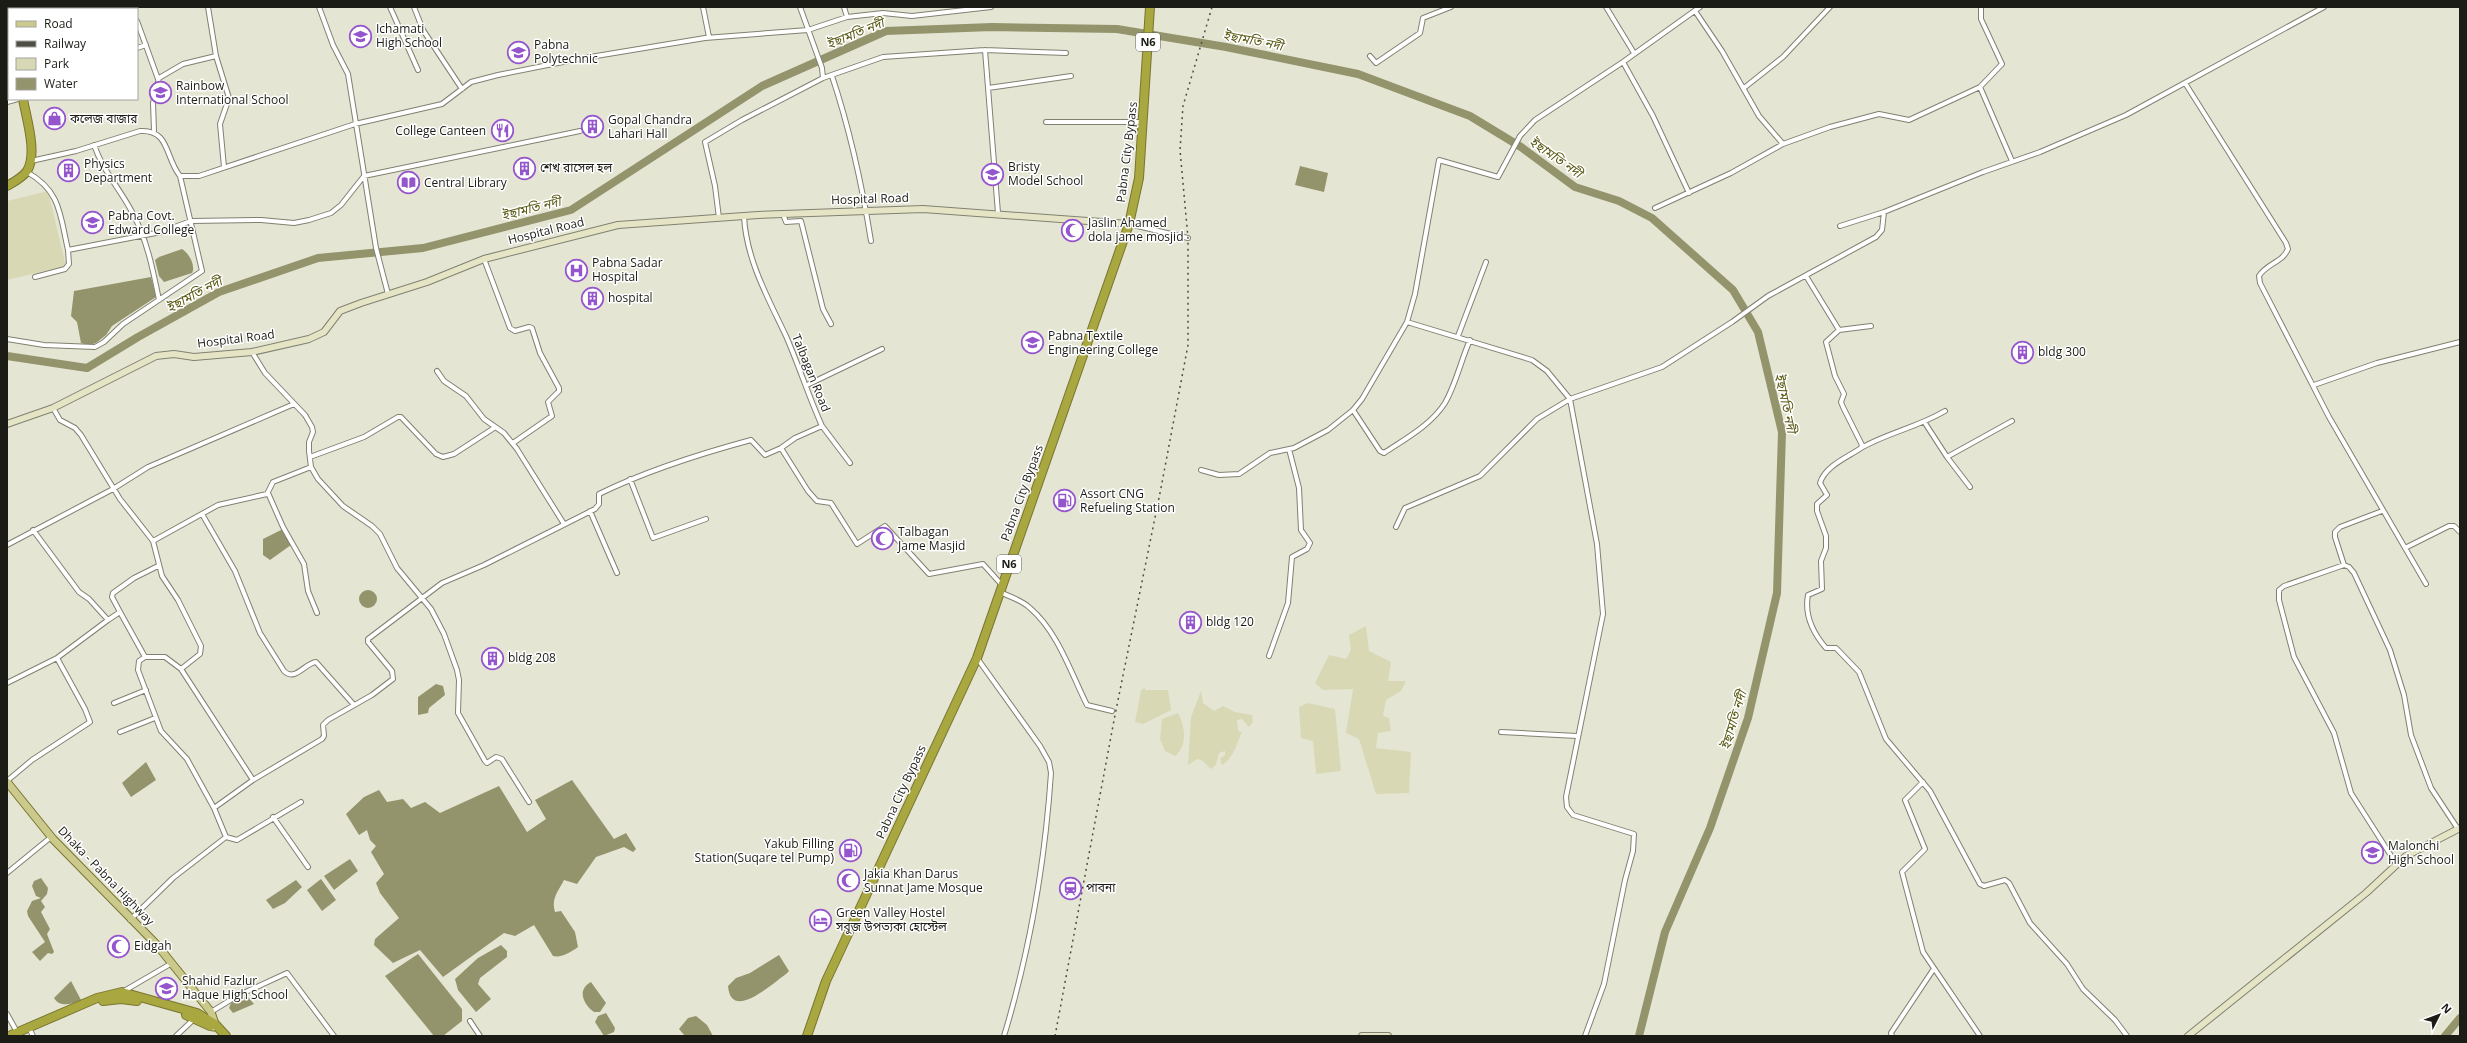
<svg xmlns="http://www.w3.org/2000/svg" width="2467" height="1043" font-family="'Open Sans','Noto Sans Bengali',sans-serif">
	<rect width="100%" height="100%" fill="#e5e5d4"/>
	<path fill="#d8d9b4" d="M48,191L66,266L7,280V201Z
		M1366,626L1369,651L1391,662L1388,681H1406L1401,691L1386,700L1383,716L1389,718L1391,731L1378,733L1376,748L1411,752L1409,793L1376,794L1359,739L1346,733L1353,689L1323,690L1315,683L1329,655L1346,659L1351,650L1349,635Z
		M1145,687V690H1168L1171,710L1143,724L1135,722L1141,691Z
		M1201,691L1203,703L1214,711L1223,706L1235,712L1252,715L1253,722L1249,727L1242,719L1237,720L1238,731L1242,732C1237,743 1233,759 1222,765L1220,759L1225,755V751L1219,753L1216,765L1211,769L1203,761L1197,759L1188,765L1191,717Z
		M1308,703L1335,709L1341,771L1316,774L1313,741L1301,738L1299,707Z
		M1178,713C1185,725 1188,746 1175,756L1165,751L1160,739L1162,719Z"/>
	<path fill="#93946b" d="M1300,166L1328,173L1324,192L1295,185Z
		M182,249C189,253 196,266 192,273L164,282L159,276L155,260L159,257Z
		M151,277L156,297L112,326L106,335L96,343L89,345L81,343L77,322L71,316L74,291Z
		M283,529L291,545L270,560L263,555V539Z
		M359 599a9 9 0 1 1 18 0a9 9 0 1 1-18 0Z
		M436,684L443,686L445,695L429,708L428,713L418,715V697Z
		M146,762L156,780L131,797L122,783Z
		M572,780L614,839L626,833L636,849L633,852L624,847L596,857L577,884L564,880C558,892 551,898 555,912L561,911L575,932L578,947C571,952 562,958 553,956L534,925L515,936L504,933L443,977L420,950L393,963L374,945L375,939L399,918L380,893L376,883L384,874L371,852L376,846L370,840L367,830L359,835L346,814L364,797L379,790L387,802L403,799L411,808L425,802L440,813L499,786L527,832L546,819L535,800Z
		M350,859L358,871L334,890L324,876Z
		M41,878L48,888L47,894L41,901L45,907L41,912L50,929L47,934L54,952L52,954L48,953L40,961L32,952L45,942L28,916L27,911L32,901L41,898L36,896L32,886L34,881Z
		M321,879L336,900L322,911L307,890Z
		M296,880L302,887L285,903L273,909L266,900Z
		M501,945L507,951V957L480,978L478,984L491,999L476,1012L458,990L455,979L478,958Z
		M418,954L462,1009V1021L443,1036H434L385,976Z
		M779,955L789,971L786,974C774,982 731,1023 728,986L736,978L750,973Z
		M71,981L81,1000C72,1004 60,1008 54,998Z
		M591,982L606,1003L600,1012H594C584,1005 576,990 591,982Z
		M247,996L254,1004L233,1013L229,1008L231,1003Z
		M606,1013L615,1028L614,1032L604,1036L595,1022L598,1016Z
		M696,1016L707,1025L713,1036H685L679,1029L688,1018Z"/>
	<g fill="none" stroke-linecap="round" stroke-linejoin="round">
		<path stroke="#93946b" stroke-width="8" d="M7,356L87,368L138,337L219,292L318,258L423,248L571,210L762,86L886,31L992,27L1117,29L1226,47L1358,74L1470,116L1521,147L1575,187L1619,201L1652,218L1733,290L1758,332L1782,432L1777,593L1748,718L1710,828L1665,932L1639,1036
			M2445,1036L2460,1018"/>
		<defs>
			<path id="street" d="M131,7L133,9
				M208,7L216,56L229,98L220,124L224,167
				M319,7L333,45L348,74L376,248L388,294
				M390,7L418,70
				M414,7L423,30L462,89
				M703,7L709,37
				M800,7L822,68L823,78
				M844,7L847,17
				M1606,7L1634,53
				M60,9V7
				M1695,11L1722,51L1759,116L1783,144
				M137,21L158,79
				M137,48L146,45
				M985,50L998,213
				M1370,56L1376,63L1420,33L1423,18L1451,7
				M1623,62L1653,116L1689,193
				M832,76C850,130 862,185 871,241
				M2185,83L2286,243L2288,249C2283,262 2266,264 2259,276L2260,283L2329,417L2426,584
				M1980,87L2012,161
				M988,88L1071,76
				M1744,88L1783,57L1830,7
				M7,102L18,99
				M1046,122H1143
				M154,131L153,103L159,78L183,64L216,56
				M94,145C104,173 119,187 132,212C147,239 153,270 159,300
				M31,161L76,151L140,131C170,129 165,158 180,176H199L355,124L442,104L471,82L498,75L578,59L705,38L808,30L847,17L883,13L912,16L991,7
				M27,172C61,191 60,215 68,250
				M1655,208L1731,173L1783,144L1830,127L1879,114L1909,120L1980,87L2002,64L1981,19V7
				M783,214L786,222L801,221L823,309L831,324
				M744,216C746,259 768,298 786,336C799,366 809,397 822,426L795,438L781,448L808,491L817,501L831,503L857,544L885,526L929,574L983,564L1001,584
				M719,218L715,186L705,142L742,120L823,78L883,57L985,50L1066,53
				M1129,224L1188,238
				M1840,226L1884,212L1983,172L2040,152L2126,115L2324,7
				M484,259L510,328L515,331L529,327L532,328L540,353L559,388V391L548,402L552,416L513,443
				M1806,276L1839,330L1871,326
				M35,277L65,269L69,264L68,250L161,232L191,221L261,220L294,223L309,220L331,213L341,205L364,176L580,131
				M1407,322L1532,360L1547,371L1570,399L1597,544L1603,614L1566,797L1567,807L1573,815L1634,834L1633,851L1625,880L1604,984L1585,1036
				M1839,330L1826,342L1835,376L1844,394L1841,402L1843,407L1862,445L1861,448C1848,457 1825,466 1820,483L1827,495L1817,504V511L1826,536V548L1821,561L1822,589L1808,595C1804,616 1813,633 1826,648H1836L1859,672L1886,739L1930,791L1980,884L1984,886L2005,880L2009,883L2030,923L2067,964L2083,989L2115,1020L2127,1036
				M1458,336L1486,262
				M7,339L44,345L95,347L104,342L123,324L202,271L180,176
				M252,352L265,373L305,415L312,427L313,432L309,442V451L311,467L318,479L343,506L372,526L380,534L397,568L431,609L444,634L457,670L459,680L458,713L485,761L487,763L496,757L502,759L529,802
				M437,371L444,381L466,396L484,419L504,433L517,449L564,524
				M807,385L882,349
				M2314,385L2377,363L2460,342
				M53,408L60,420L75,428L81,435L120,499L153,541L162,576L178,600L201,646L200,654L181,669
				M1353,410L1380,451L1384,453C1405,439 1431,425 1445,403C1456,384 1461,360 1470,340
				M1925,423L1947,457L1970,487
				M822,426L850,463
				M1861,448C1889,432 1916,428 1945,411
				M310,457L364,437L398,417H401L436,454L443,457L454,454L494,428
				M1947,457L2012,421
				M1201,470L1219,475L1239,474L1270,453L1294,448L1328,430L1353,410L1362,399L1407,322L1415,294L1439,160L1498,177L1520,136L1535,120L1623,62L1700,7
				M630,479L653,538L706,519
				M268,493L283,527L304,564L308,591L317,613
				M590,511L617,573
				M2382,511L2340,527L2335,532V537L2344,565L2284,586L2279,590V600L2294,657L2334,733L2351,793L2397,865
				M202,514L235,571L260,633L284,671C295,682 305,663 316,662L354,705
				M1396,527L1405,508L1480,476L1537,419L1570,399L1662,367L1732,322L1768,296L1876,237L1882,230L1884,212
				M33,530L79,592L89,599L108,620L120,612L145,657H165L181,669L253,780
				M153,541L218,505L267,494L273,482L311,467
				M7,545L113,489L148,467L294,404
				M2405,548L2449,526H2454L2460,532
				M2344,565L2349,567L2354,573L2390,650L2404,695L2411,735L2431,788L2458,829
				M1000,592C1010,597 1022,600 1030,608C1058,632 1071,673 1087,705L1112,711
				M120,612L112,597L113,593L134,578L158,566
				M1269,656L1288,603L1292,557L1307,549L1310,543L1301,530L1299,488L1289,449
				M145,657L139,661L138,670L161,731L187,759L214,808
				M977,658L1040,746L1049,762L1051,773C1045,862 1030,950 1004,1036
				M7,683L57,658L108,620
				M114,703L146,690
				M120,732L155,718
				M1501,732L1577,736
				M7,781L32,760L90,722L85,709L57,658
				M1923,782L1905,800L1925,849L1902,872L1923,952L1980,1036
				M273,817L308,867
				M226,837L237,840L301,802
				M7,873L51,837
				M130,920L173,878L226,837L214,808L253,780L322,739L324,736L323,725L328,720L372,695L393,679L392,671L368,642V639L442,583L484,565L595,509L599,504V494C648,470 699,454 751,440L765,455L781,448
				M124,991L172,963
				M211,1012L237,996L287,973L334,1036
				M7,1014L17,1032
				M470,1021L480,1036
				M29,1028L33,1036
				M176,1036L194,1019
				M1892,1036L1891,1033L1933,970"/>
			<path id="secondary" d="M7,424L53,408L156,356L174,354L194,357L252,352L309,339L324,332L340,311L361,303L427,282L484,259L618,225L758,215L923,209L1129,224
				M1362,1036H1388
				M2188,1036L2366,893L2406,856L2460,828"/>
			<path id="primary" d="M7,782L53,839L157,945L211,1012L214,1021L213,1027"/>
			<path id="highway" d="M7,22L9,32
				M7,46L9,56
				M7,186C14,182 22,178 27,171C38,154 26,117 23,99
				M103,1001L121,999L137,1001
				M186,1015L210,1026
				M9,1036L97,998L122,992L197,1013L215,1024L226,1036
				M807,1036L826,981L977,658L1129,224L1139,178L1150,7"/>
		</defs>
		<use href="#street" stroke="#808171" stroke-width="6"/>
		<use href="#secondary" stroke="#808171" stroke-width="8"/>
		<use href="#primary" stroke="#787631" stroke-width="9"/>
		<use href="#highway" stroke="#787631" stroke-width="10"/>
		<use href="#street" stroke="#fff" stroke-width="4"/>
		<use href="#secondary" stroke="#e5e5c5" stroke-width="6"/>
		<use href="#primary" stroke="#cbca8c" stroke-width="7"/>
		<use href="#highway" stroke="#a9a73f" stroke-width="8"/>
		<path stroke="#4e4e45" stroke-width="1.5" stroke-dasharray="2 4" stroke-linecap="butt" d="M1055,1036L1115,715L1161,488L1188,345V238L1180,150L1183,106L1212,7"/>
	</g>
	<defs>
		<symbol id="school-ring" viewBox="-11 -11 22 22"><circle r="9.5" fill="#fff" stroke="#9556cd" stroke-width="1.5"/><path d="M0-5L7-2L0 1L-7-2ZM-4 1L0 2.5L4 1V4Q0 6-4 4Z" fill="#9556cd"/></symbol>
		<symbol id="university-ring" viewBox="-11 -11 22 22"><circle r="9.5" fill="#fff" stroke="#9556cd" stroke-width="1.5"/><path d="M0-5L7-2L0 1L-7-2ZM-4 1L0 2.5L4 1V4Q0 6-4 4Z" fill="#9556cd"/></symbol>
		<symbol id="shop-ring" viewBox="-11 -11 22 22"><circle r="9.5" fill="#fff" stroke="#9556cd" stroke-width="1.5"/><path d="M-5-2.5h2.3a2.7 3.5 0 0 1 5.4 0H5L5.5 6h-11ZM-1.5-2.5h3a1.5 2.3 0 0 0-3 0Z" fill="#9556cd"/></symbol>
		<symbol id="building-ring" viewBox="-11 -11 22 22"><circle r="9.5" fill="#fff" stroke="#9556cd" stroke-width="1.5"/><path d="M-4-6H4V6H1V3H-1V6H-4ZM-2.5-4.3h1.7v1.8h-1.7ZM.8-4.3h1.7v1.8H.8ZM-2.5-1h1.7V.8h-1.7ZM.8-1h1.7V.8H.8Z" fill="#9556cd"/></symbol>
		<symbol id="restaurant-ring" viewBox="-11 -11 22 22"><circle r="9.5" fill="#fff" stroke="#9556cd" stroke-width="1.5"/><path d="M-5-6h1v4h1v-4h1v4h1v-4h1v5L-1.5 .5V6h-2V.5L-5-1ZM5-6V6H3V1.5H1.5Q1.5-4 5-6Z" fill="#9556cd"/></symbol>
		<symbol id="library-ring" viewBox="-11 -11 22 22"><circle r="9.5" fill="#fff" stroke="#9556cd" stroke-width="1.5"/><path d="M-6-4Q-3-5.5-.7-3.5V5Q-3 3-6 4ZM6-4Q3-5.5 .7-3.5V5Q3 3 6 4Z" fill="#9556cd"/></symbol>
		<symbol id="mosque-ring" viewBox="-11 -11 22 22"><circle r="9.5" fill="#fff" stroke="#9556cd" stroke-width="1.5"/><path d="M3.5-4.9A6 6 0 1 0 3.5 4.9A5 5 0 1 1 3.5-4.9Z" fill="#9556cd"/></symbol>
		<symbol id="hospital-ring" viewBox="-11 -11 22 22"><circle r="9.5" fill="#fff" stroke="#9556cd" stroke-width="1.5"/><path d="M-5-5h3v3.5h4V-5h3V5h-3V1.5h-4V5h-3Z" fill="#9556cd"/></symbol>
		<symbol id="fuel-ring" viewBox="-11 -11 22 22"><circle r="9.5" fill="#fff" stroke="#9556cd" stroke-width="1.5"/><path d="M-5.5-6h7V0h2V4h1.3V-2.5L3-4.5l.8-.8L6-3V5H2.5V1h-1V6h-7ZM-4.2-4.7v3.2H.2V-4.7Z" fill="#9556cd"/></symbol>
		<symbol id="station-ring" viewBox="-11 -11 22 22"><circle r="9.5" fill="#fff" stroke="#9556cd" stroke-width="1.5"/><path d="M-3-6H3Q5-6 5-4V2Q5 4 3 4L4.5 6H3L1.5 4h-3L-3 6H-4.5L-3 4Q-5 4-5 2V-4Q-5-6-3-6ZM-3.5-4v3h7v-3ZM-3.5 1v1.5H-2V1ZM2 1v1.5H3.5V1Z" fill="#9556cd"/></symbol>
		<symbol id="hotel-ring" viewBox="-11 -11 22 22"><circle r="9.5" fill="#fff" stroke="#9556cd" stroke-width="1.5"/><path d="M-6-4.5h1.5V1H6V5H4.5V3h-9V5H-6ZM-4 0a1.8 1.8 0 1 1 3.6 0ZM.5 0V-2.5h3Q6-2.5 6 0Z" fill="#9556cd"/></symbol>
	</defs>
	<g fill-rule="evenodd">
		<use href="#school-ring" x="348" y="24" width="25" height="25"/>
		<use href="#university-ring" x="506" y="40" width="25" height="25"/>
		<use href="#school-ring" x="148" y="80" width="25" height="25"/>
		<use href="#shop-ring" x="42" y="106" width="25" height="25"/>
		<use href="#building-ring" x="580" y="114" width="25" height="25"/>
		<use href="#restaurant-ring" x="490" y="118" width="25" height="25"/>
		<use href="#building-ring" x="512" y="156" width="25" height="25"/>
		<use href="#building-ring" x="56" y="158" width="25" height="25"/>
		<use href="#school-ring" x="980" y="162" width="25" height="25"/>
		<use href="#library-ring" x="396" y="170" width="25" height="25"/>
		<use href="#university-ring" x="80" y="210" width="25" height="25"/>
		<use href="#mosque-ring" x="1060" y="218" width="25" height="25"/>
		<use href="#hospital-ring" x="564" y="258" width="25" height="25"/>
		<use href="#building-ring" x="580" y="286" width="25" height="25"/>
		<use href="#university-ring" x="1020" y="330" width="25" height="25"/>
		<use href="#building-ring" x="2010" y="340" width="25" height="25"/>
		<use href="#fuel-ring" x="1052" y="488" width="25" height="25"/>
		<use href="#mosque-ring" x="870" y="526" width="25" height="25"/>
		<use href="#building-ring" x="1178" y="610" width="25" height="25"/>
		<use href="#building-ring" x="480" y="646" width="25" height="25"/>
		<use href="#fuel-ring" x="838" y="838" width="25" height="25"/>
		<use href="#school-ring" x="2360" y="840" width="25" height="25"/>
		<use href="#mosque-ring" x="836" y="868" width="25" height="25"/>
		<use href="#station-ring" x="1058" y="876" width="25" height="25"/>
		<use href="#hotel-ring" x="808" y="908" width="25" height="25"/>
		<use href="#mosque-ring" x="106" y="934" width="25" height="25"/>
		<use href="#school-ring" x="154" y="976" width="25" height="25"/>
	</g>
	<g text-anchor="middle" stroke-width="3" stroke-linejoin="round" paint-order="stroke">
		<g fill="#fff" stroke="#60605c" stroke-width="1">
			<rect x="1136" y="33" width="24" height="18" rx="3"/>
			<rect x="997" y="555" width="24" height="18" rx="3"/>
		</g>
		<g font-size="11" font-weight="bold" fill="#1c1c16">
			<text x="1148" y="46">N6</text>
			<text x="1009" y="568">N6</text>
		</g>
		<g font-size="12" fill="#1c1c16" stroke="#fff" text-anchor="start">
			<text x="376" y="33">Ichamati<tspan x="376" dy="14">High School</tspan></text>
			<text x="534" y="49">Pabna<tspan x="534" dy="14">Polytechnic</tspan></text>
			<text x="176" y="90">Rainbow<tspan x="176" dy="14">International School</tspan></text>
			<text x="70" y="123">কলেজ বাজার</text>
			<text x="608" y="124">Gopal Chandra<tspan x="608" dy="14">Lahari Hall</tspan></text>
			<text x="486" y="135" text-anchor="end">College Canteen</text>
			<text x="84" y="168">Physics<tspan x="84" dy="14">Department</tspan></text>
			<text x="1008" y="171">Bristy<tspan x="1008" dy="14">Model School</tspan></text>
			<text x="540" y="172">শেখ রাসেল হল</text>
			<text x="424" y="187">Central Library</text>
			<text x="108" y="220">Pabna Covt.<tspan x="108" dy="14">Edward College</tspan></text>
			<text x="1088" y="227">Jaslin Ahamed<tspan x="1088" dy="14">dola jame mosjid</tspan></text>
			<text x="592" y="267">Pabna Sadar<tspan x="592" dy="14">Hospital</tspan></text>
			<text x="608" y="302">hospital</text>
			<text x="1048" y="340">Pabna Textile<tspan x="1048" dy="14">Engineering College</tspan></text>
			<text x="2038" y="356">bldg 300</text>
			<text x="1080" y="498">Assort CNG<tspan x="1080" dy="14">Refueling Station</tspan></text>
			<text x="898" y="536">Talbagan<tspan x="898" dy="14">Jame Masjid</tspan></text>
			<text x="1206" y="626">bldg 120</text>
			<text x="508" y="662">bldg 208</text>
			<text x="834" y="848" text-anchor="end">Yakub Filling<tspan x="834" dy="14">Station(Suqare tel Pump)</tspan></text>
			<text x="2388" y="850">Malonchi<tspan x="2388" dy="14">High School</tspan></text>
			<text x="864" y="878">Jakia Khan Darus<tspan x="864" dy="14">Sunnat Jame Mosque</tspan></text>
			<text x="1086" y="892">পাবনা</text>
			<text x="836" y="917">Green Valley Hostel<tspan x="836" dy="14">সবুজ উপত্যকা হোস্টেল</tspan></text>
			<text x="134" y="950">Eidgah</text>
			<text x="182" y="985">Shahid Fazlur<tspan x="182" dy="14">Haque High School</tspan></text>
		</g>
		<g font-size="12" fill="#1c1c16" stroke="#fff">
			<text transform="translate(1127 152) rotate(-83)" y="4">Pabna City Bypass</text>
			<text transform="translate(870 199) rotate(-2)" y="4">Hospital Road</text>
			<text transform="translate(546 231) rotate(-14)" y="4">Hospital Road</text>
			<text transform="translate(236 339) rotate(-7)" y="4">Hospital Road</text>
			<text transform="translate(811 373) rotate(68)" y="4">Talbagan Road</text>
			<text transform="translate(1022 493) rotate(-70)" y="4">Pabna City Bypass</text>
			<text transform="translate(901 792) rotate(-65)" y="4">Pabna City Bypass</text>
			<text transform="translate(106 876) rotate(46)" y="4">Dhaka - Pabna Highway</text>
		</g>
		<g font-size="13" font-style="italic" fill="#5a5914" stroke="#fff">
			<text transform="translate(855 33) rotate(-22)" y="5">ইছামতি নদী</text>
			<text transform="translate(1253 40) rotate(11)" y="5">ইছামতি নদী</text>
			<text transform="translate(1556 157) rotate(35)" y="5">ইছামতি নদী</text>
			<text transform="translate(531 208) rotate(-14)" y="5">ইছামতি নদী</text>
			<text transform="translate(194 294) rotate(-28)" y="5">ইছামতি নদী</text>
			<text transform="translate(1786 403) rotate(78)" y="5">ইছামতি নদী</text>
			<text transform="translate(1733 720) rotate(-73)" y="5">ইছামতি নদী</text>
		</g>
	</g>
	<rect width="2467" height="1043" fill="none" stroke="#1c1c16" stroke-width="16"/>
	<rect x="8" y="8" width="130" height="92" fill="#ffffff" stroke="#a4a4a2"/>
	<rect x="16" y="21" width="20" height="6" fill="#cbca8c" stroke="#a4a4a2"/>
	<text x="44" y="28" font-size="12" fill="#1c1c16">Road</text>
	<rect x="16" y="41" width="20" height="6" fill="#4e4e45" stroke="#a4a4a2"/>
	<text x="44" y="48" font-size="12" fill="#1c1c16">Railway</text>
	<rect x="16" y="58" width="20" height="12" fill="#d8d9b4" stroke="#a4a4a2"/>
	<text x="44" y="68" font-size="12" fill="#1c1c16">Park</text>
	<rect x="16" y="78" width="20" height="12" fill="#93946b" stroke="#a4a4a2"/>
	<text x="44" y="88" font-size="12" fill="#1c1c16">Water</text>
	<g transform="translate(2439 1015) rotate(48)" stroke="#ffffff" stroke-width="3" paint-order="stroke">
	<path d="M0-3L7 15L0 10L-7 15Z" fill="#1c1c16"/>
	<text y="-6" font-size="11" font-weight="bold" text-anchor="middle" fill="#1c1c16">N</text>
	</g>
</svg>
